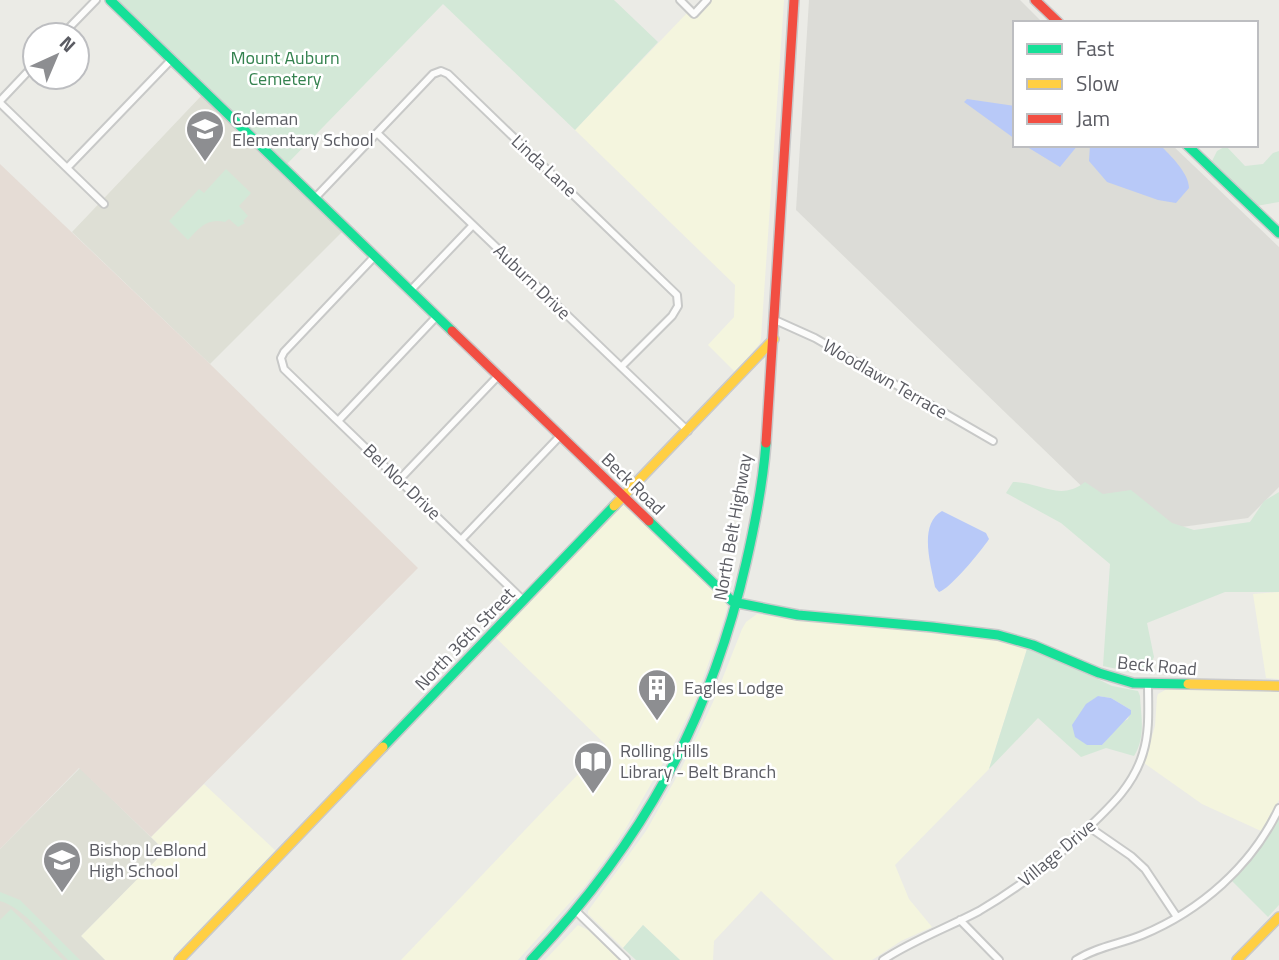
<svg xmlns="http://www.w3.org/2000/svg" width="1279" height="960" font-family="'Titillium Web',sans-serif">
	<rect width="100%" height="100%" fill="#ebebe6"/>
	<path fill="#f4f5de" d="M712,0H784L761,338L760,343L736,373L708,345L734,317L735,285L575,130L687,13L700,12Z
		M622,504H626L726,603L727,608L718,637L694,703L674,744L626,828L607,856L584,887L518,960H401L606,745L495,637L618,505Z
		M1279,592V679L1266,678L1253,594Z
		M757,614L835,624L954,632L984,637L1027,649L989,769L895,865L909,899L932,927L901,941L872,960H834L761,891L714,941L713,960H680L643,925L623,948L588,914V911L646,831L680,771L714,700L742,629L746,622Z
		M1167,689L1279,691V800L1261,831L1202,804L1144,763L1155,726L1157,697L1158,694Z
		M204,784L277,852L173,960H105L81,936L165,851L151,837Z
		M578,925L588,930L620,960H545Z"/>
	<path fill="#dcdcd7" d="M809,0H1020L1043,23H1015V145H1172L1279,247V487L1248,518L1174,528L1098,502L796,210Z"/>
	<path fill="#dedfd5" d="M202,95L343,231L210,364L72,232Z
		M80,768L165,851L81,936L105,960H0V849Z"/>
	<path fill="#e5dcd5" d="M0,164L210,364L418,568L151,837L79,768L0,849Z"/>
	<path fill="#d3e8d7" fill-rule="evenodd" d="M118,0H614L658,42L575,130L443,4L286,165Z
		M1226,146L1245,166L1263,164L1273,153L1279,151V202L1256,206L1211,163L1217,151Z
		M226,169L251,193L239,206L248,216L243,221L245,223L238,227L229,219L225,222C207,218 199,228 188,240L169,221L199,189L204,193Z
		M1013,482C1040,482 1060,502 1085,482L1103,494L1131,490L1172,523L1194,530L1250,522L1264,501L1279,492V592H1225L1147,623L1154,657L1149,667L1131,672L1103,666L1110,564L1061,523L1006,493Z
		M1027,649L1061,661L1112,686L1138,691L1140,696C1141,717 1146,737 1134,756L1106,748L1081,757L1038,718L989,769ZM1098,696L1111,698L1131,710L1128,719L1121,723L1102,745H1087Z
		M1279,817V905L1268,917L1231,880L1260,847Z
		M0,892L20,900L80,960H68C51,943 23,907 0,901Z
		M11,909L63,960H0V920Z
		M643,925L680,960H636L623,948Z"/>
	<path fill="#b8c9f8" d="M967,99L1015,106V139L964,102Z
		M1024,145H1078L1060,167Z
		M1090,145H1160C1170,155 1189,173 1189,188L1176,203L1158,200L1107,182L1089,161Z
		M942,511L986,533L989,539C982,550 950,589 939,592L935,587C931,564 918,525 942,511Z
		M1098,696L1111,698L1131,710V714L1102,745H1087L1075,737L1072,725L1086,704Z"/>
	<g fill="none" stroke-linecap="round" stroke-linejoin="round">
		<defs>
			<path id="street" d="M680,0L694,14L707,0
				M62,35L96,0
				M0,101L35,64
				M0,103L104,204
				M377,133L688,431
				M67,168L171,60
				M315,198L433,74L441,71L448,74L677,295L678,306L672,316L621,367
				M375,256L284,352L281,358L284,369L524,601
				M410,291L473,225
				M775,320L815,338L993,441
				M338,421L437,316
				M399,480L498,376
				M461,540L560,436
				M1089,827L1131,856L1145,869L1177,917
				M576,911L626,960
				M960,920L999,960
				M883,960C913,940 947,928 979,911C1020,887 1056,859 1090,826C1112,805 1134,784 1143,753C1150,731 1148,707 1148,684
				M1076,960C1096,947 1120,944 1142,935C1200,911 1252,866 1279,808"/>
			<path id="fast" d="M110,0L452,331
				M1187,145L1279,233
				M649,521L733,602L798,615L932,627L998,635L1033,645L1099,673L1133,683L1188,684
				M383,747L614,506
				M531,960C642,843 710,721 746,563C755,524 763,483 766,443"/>
			<path id="slow" d="M614,506L774,339
				M1188,684L1279,686
				M179,960L383,747
				M1237,960L1279,917"/>
			<path id="jam" d="M1035,0L1059,23
				M452,331L649,521
				M766,443L794,0"/>
		</defs>
		<use href="#street" stroke="#c8c9c8" stroke-width="10"/>
		<use href="#fast" stroke="#c9c9ca" stroke-width="12"/>
		<use href="#slow" stroke="#c9c9ca" stroke-width="12"/>
		<use href="#jam" stroke="#c9c9ca" stroke-width="12"/>
		<use href="#street" stroke="#fcfcfb" stroke-width="6"/>
		<use href="#fast" stroke="#16e098" stroke-width="9"/>
		<use href="#slow" stroke="#ffcf43" stroke-width="9"/>
		<use href="#jam" stroke="#f24e42" stroke-width="9"/>
	</g>
	<defs>
		<symbol id="school-pin" viewBox="-11 -11 22 30"><path d="M0 17L-7.5 6A9.5 9.5 0 1 1 7.5 6Z" fill="#8d8e91" stroke="#fff"/><path d="M0-5L7-2L0 1L-7-2ZM-4 1L0 2.5L4 1V4Q0 6-4 4Z" fill="#fff"/></symbol>
		<symbol id="building-pin" viewBox="-11 -11 22 30"><path d="M0 17L-7.5 6A9.5 9.5 0 1 1 7.5 6Z" fill="#8d8e91" stroke="#fff"/><path d="M-4-6H4V6H1V3H-1V6H-4ZM-2.5-4.3h1.7v1.8h-1.7ZM.8-4.3h1.7v1.8H.8ZM-2.5-1h1.7V.8h-1.7ZM.8-1h1.7V.8H.8Z" fill="#fff"/></symbol>
		<symbol id="library-pin" viewBox="-11 -11 22 30"><path d="M0 17L-7.5 6A9.5 9.5 0 1 1 7.5 6Z" fill="#8d8e91" stroke="#fff"/><path d="M-6-4Q-3-5.5-.7-3.5V5Q-3 3-6 4ZM6-4Q3-5.5 .7-3.5V5Q3 3 6 4Z" fill="#fff"/></symbol>
	</defs>
	<g fill-rule="evenodd">
		<use href="#school-pin" x="183" y="107" width="44" height="60"/>
		<use href="#building-pin" x="635" y="666" width="44" height="60"/>
		<use href="#library-pin" x="571" y="739" width="44" height="60"/>
		<use href="#school-pin" x="40" y="838" width="44" height="60"/>
	</g>
	<g text-anchor="middle" stroke-width="5" stroke-linejoin="round" paint-order="stroke">
		<g font-size="18" fill="#34824f" stroke="#fff">
			<text x="285" y="64">Mount Auburn<tspan x="285" dy="21">Cemetery</tspan></text>
		</g>
		<g font-size="18" fill="#5b5c63" stroke="#fff" text-anchor="start">
			<text x="232" y="125">Coleman<tspan x="232" dy="21">Elementary School</tspan></text>
			<text x="684" y="694">Eagles Lodge</text>
			<text x="620" y="757">Rolling Hills<tspan x="620" dy="21">Library - Belt Branch</tspan></text>
			<text x="89" y="856">Bishop LeBlond<tspan x="89" dy="21">High School</tspan></text>
		</g>
		<g font-size="18" fill="#5b5c63" stroke="#fff">
			<text transform="translate(544 166) rotate(43)" y="6">Linda Lane</text>
			<text transform="translate(532 282) rotate(44)" y="6">Auburn Drive</text>
			<text transform="translate(885 379) rotate(30)" y="6">Woodlawn Terrace</text>
			<text transform="translate(402 482) rotate(44)" y="6">Bel Nor Drive</text>
			<text transform="translate(633 484) rotate(44)" y="6">Beck Road</text>
			<text transform="translate(733 527) rotate(-80)" y="6">North Belt Highway</text>
			<text transform="translate(465 639) rotate(-46)" y="6">North 36th Street</text>
			<text transform="translate(1157 666) rotate(5)" y="6">Beck Road</text>
			<text transform="translate(1057 853) rotate(-40)" y="6">Village Drive</text>
		</g>
	</g>
	<rect x="1013" y="21" width="245" height="126" fill="#ffffff" stroke="#bdbec1" stroke-width="2"/>
	<rect x="1027" y="44" width="35" height="10" fill="#16e098" stroke="#bdbec1" stroke-width="2"/>
	<text x="1076" y="56" font-size="21" fill="#5b5c63">Fast</text>
	<rect x="1027" y="79" width="35" height="10" fill="#ffcf43" stroke="#bdbec1" stroke-width="2"/>
	<text x="1076" y="91" font-size="21" fill="#5b5c63">Slow</text>
	<rect x="1027" y="114" width="35" height="10" fill="#f24e42" stroke="#bdbec1" stroke-width="2"/>
	<text x="1076" y="126" font-size="21" fill="#5b5c63">Jam</text>
	<g transform="translate(56 56) rotate(44)"><circle r="33" fill="#ffffff" stroke="#bdbec1" stroke-width="2"/>
	<path d="M0-5L12 26L0 18L-12 26Z" fill="#8d8e91"/>
	<text y="-10" font-size="19" font-weight="bold" text-anchor="middle" fill="#5b5c63">N</text>
	</g>
</svg>
